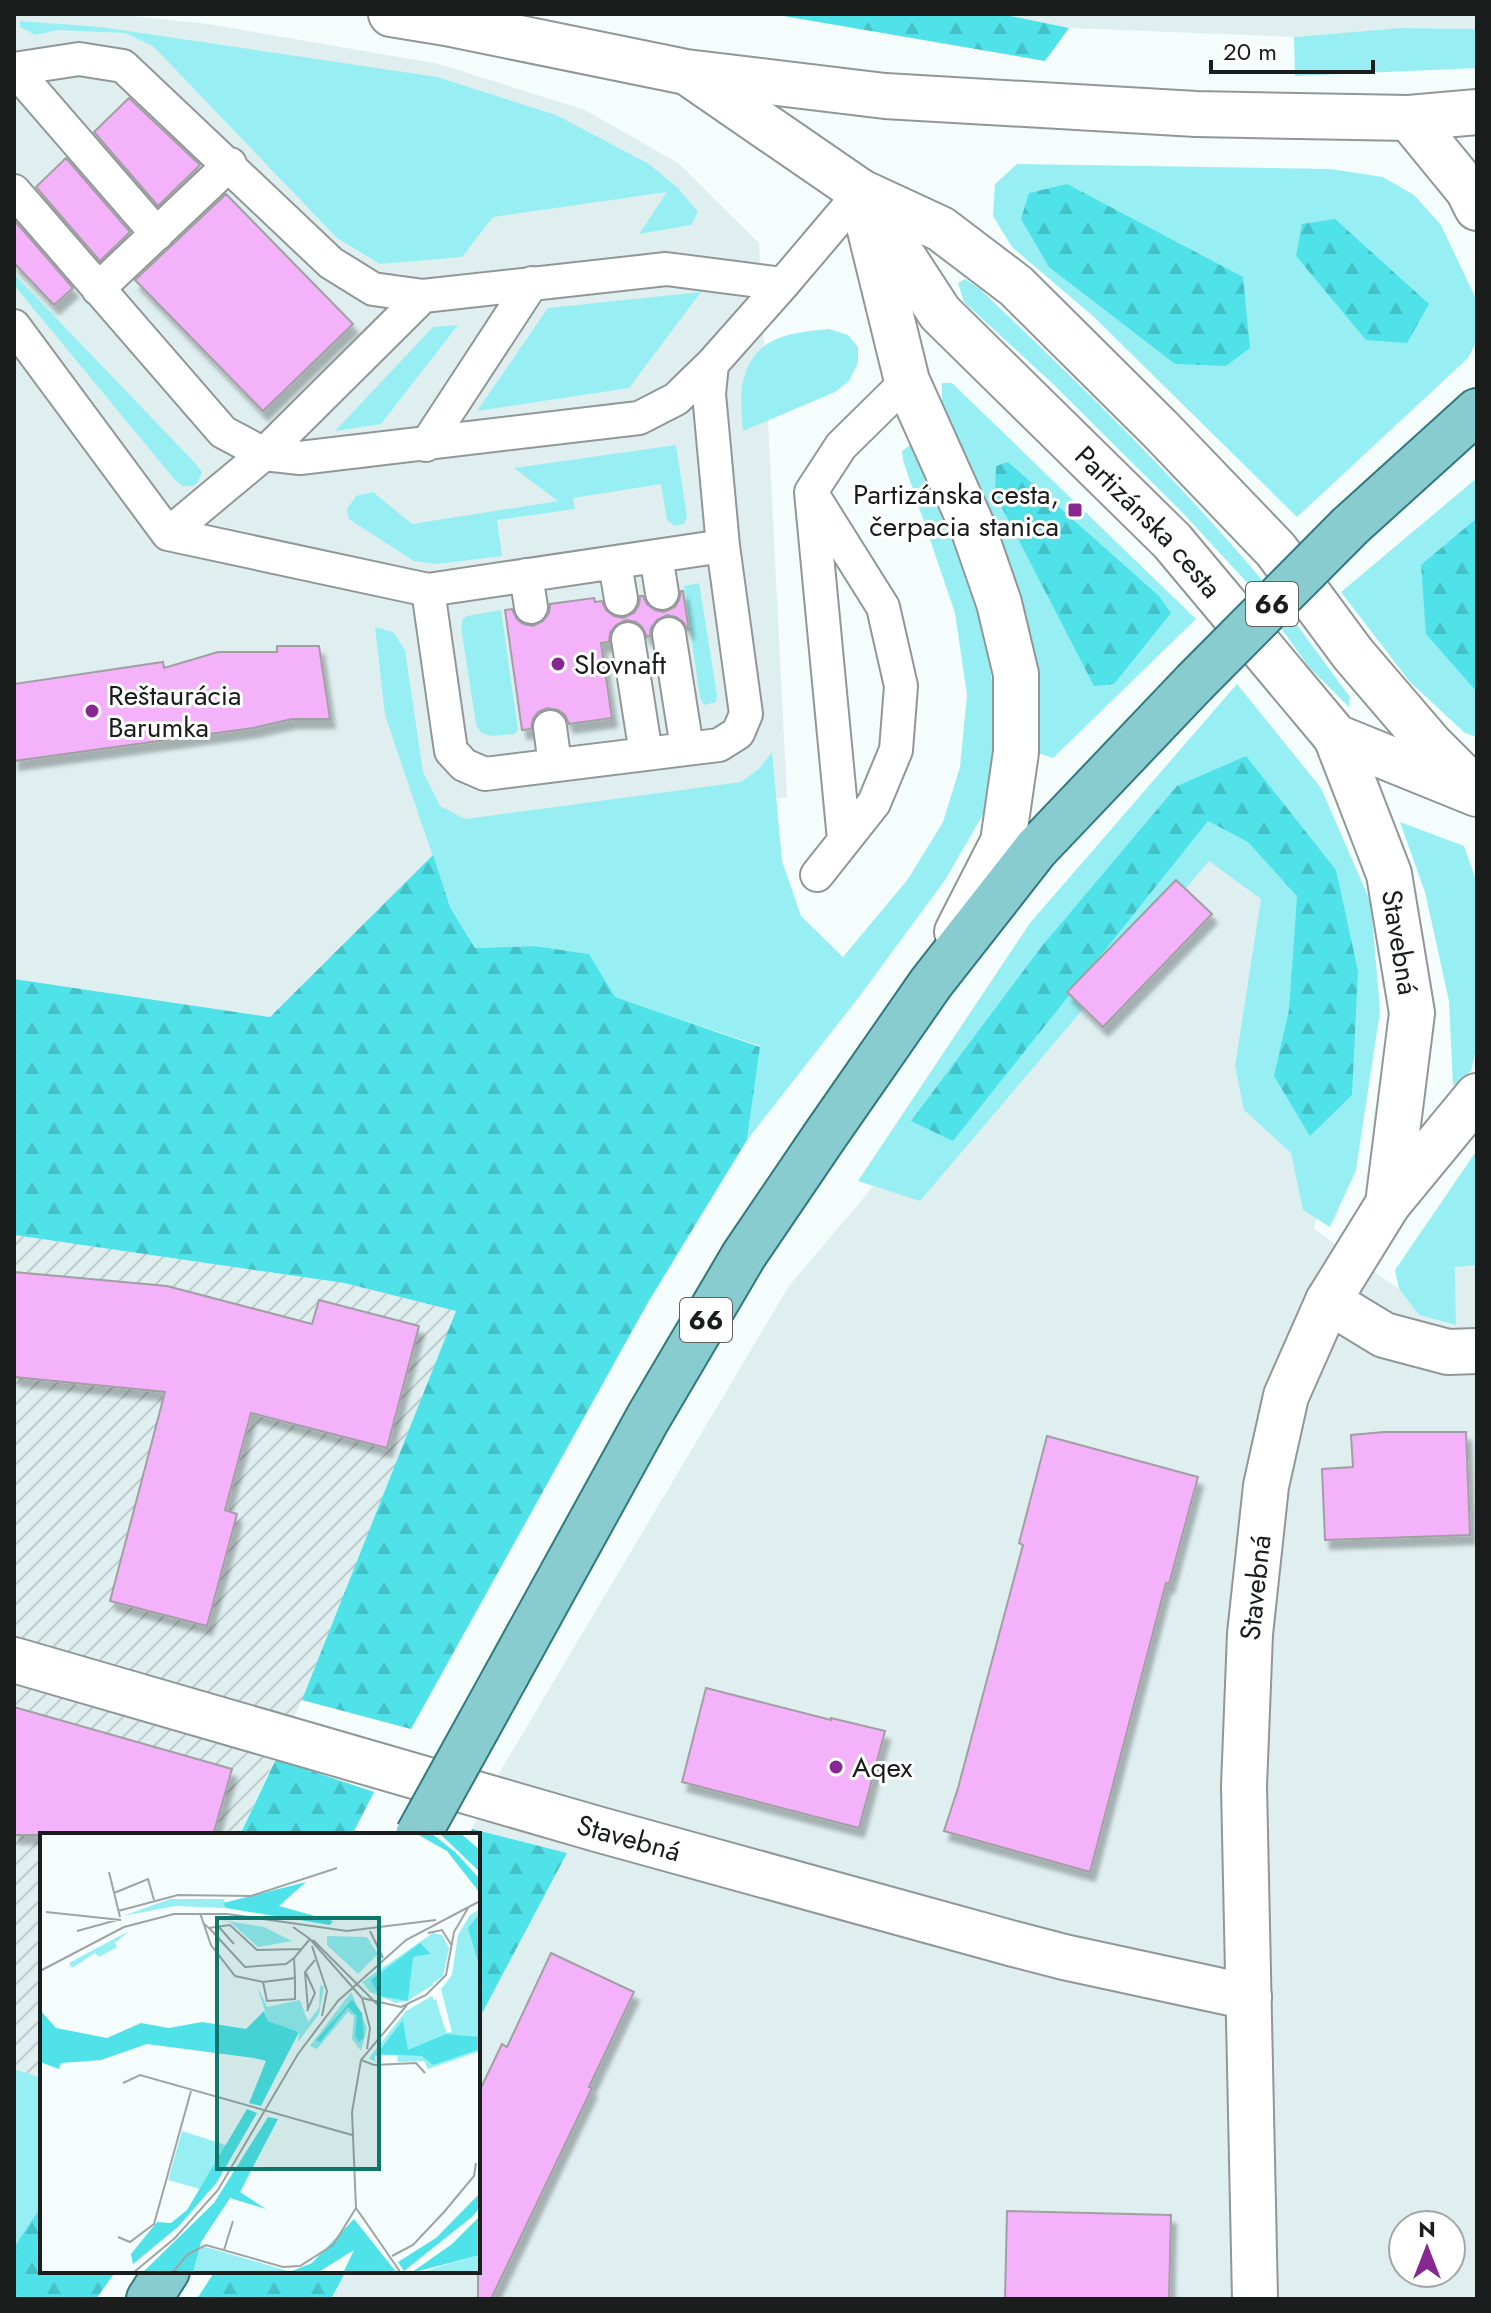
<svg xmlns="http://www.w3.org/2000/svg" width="1491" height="2313" font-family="Jost,sans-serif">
	<defs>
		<pattern id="industrial-furrows" width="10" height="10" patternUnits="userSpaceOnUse" patternTransform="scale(2)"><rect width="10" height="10" fill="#dfeff0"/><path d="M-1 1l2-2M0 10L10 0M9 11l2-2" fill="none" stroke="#bfcccd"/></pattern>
		<pattern id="forest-firs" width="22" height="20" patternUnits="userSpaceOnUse" patternTransform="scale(2)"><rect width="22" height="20" fill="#4fe2e8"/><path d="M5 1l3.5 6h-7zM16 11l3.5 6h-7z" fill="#44c1c7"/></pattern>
		<filter id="shadow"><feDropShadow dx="5" dy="9" stdDeviation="2" flood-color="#0004"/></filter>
	</defs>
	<rect width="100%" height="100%" fill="#f5fcfc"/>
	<path fill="#dfeff0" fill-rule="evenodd" d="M14,14H113L208,24L439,64L585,110L678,163L759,243L787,797L433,855L270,1017L14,979Z
		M1001,14H1477V29L1400,28L1294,37L1069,28Z
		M1213,785L1321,887L1342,1117L1314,1229L1399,1289L1419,1315L1456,1325L1455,1266L1477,1265V2299H331L346,2271H478V2021L567,1853L472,1829L498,1775L789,1286ZM1403,2225H1451V2273H1403Z"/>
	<path fill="url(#industrial-furrows)" d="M14,1235L344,1283L457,1311L302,1700L240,1835H42V2078L14,2069Z"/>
	<path fill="#98eff3" d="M20,21L101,27L437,77L556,115L649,164L678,188L698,212L691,225L639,234L667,192L493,217L462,257L380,264L337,238L153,46L125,33L58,30L35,35L20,27Z
		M1400,28L1477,29V68L1295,76L1294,37Z
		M1017,164L1330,169L1383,177L1414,195L1441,225L1477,301V341L1468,358L1297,517L1094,317L1012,247L993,216L995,184Z
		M14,274L195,463L202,472L198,482L193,486H182L175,480L14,285Z
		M965,279L980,289C1077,382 1175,476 1261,579C1293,617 1321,658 1350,697L1349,707L1309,667L1253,589L1182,512L1052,383L964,302L958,283Z
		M701,292L629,388L477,411L548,308Z
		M458,325L381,424L335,431L433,327Z
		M829,329L848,335L858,347V363L849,381L835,392L743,431C742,417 740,400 742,386C752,337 786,333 829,329Z
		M942,383H952L1196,619L1053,758L1038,753L1040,691L1009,566L942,409Z
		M676,445L687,517L684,524L675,526L667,520L661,484L573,498L575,509L497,520L502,556L436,564L414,561L349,519L347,509L356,496L373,492L412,524L558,501L514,468Z
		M910,445L958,550L986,636L994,697L995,757L985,811L945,880L859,997L747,1140L760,1046L614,997L589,954L535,946L475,948L450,907L385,715L375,627L393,632L405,650L423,772L440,806L465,819L741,782L759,769L772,752L782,861L801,916L843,957L908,879L943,822L960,767L967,695L955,613L903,460L902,451Z
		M1477,478V737L1465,733L1410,682L1341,592Z
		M699,583L717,695L716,702L704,705L700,698L684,586Z
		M501,610L518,730L514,734C499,735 482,741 476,724L461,627L463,619L467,616Z
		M1237,684L1321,788L1371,903L1380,1011L1356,1170L1330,1227L1303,1210L1291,1153L1244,1110L1235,1066L1261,899L1209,861L920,1201L858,1181L1030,923Z
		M1400,822L1464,846L1477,883V1045L1471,1071L1453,1086L1449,1001L1425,892Z
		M1477,1150V1265L1455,1267L1456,1325L1419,1315L1399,1289L1395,1270Z
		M14,2069L42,2078V2205L14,2247Z"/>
	<path fill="url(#forest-firs)" d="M772,14H1001L1069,28L1045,61Z
		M1067,184L1243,277L1250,348L1226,366L1175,364L1049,267L1021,219L1029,193Z
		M1335,219L1429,304L1407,343L1366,340L1296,256L1302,224Z
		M1008,462L1159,596L1171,613L1114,684L1094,686L995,494L996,466Z
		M1477,518V692L1426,634L1421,565Z
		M1246,756L1336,870L1358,971L1352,1095L1310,1136L1274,1076L1289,1010L1297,896L1248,842L1208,821L953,1141L911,1121L1042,946L1177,786Z
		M433,855L450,907L475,948L535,946L589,954L615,997L760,1047L747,1140L647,1304L411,1729L302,1700L456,1311L344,1283L14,1235V979L270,1017Z
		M276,1759L374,1792L352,1835H240Z
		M472,1829L567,1853L478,2021V1835H469Z
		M42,2205V2271H116L96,2299H14V2247Z
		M215,2271H346L331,2299H197Z"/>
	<path fill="#f4b2fb" stroke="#a29fa3" stroke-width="2" filter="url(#shadow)" d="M129,98L200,165L158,206L94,132Z
		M66,158L130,232L100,261L36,187Z
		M226,194L353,324L263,411L135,280Z
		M14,220L73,288L54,305L14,263Z
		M681,591H683L689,631L683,622L676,617L667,615L657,620L651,628L650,636L647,637L642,627L636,622L626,620L616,625L610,633L609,642L601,643L612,718L569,724L565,715L558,710L547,708L538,712L533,719L531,729L522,730L505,610L512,609L517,619L523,624L533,626L543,621L549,613L550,604L594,598L595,602L602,601L606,610L614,616L623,618L634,613L639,605L640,596H643L647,604L655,610L664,612L675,607L679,600Z
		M277,646H319L330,719H292L253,728L14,761V684L163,662L164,668L218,652H277Z
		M1176,880L1212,914L1103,1027L1067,992Z
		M14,1272L167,1286L312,1324L319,1300L419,1326L387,1448L251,1413L225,1510L237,1514L207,1626L110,1601L165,1392L14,1377Z
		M1384,1432H1466L1470,1535L1325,1540L1322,1469L1353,1467L1351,1435Z
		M1047,1436L1198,1477L1169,1584L1166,1583L1090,1872L944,1831L958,1788L1023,1545L1019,1543Z
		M706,1688L831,1720V1718L885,1731L859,1828L682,1782Z
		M14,1707L232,1769L213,1835H14Z
		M551,1953L634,1992L589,2087L592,2088L491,2299H478V2094L502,2044L507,2047Z
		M1007,2211L1171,2215L1169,2299H1005Z"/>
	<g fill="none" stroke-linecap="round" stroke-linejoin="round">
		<defs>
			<path id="service" d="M14,69L79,59L123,66L331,263L373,289L423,296L666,269L783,284
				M14,69L157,234
				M14,191L223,432L264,454L300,458L639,418L676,399L712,364
				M98,289L230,164
				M14,326L168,534L428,590L723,546L709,394L712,364L783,284L861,192
				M426,445L532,283
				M814,497L883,607L901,686L896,750L874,803L817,875
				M168,534L264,454L423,296
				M656,556L662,593
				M615,563L621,599
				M526,575L531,607
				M428,590L451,751L464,765L485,774L719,745L738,733L746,714L723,546
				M669,634L687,748
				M628,639L646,754
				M550,727L555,765
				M844,840L811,492L841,446L907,381"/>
			<g id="minor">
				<path id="s1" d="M1336,737L1389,874L1412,1013L1388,1204"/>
				<path d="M1328,1301L1384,1335L1448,1352L1477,1351"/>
				<path id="s2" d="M14,1660L597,1829L1014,1944L1064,1957L1249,1997"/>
				<path id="s3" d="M1255,2299L1244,1786L1250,1634L1266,1486L1286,1396L1328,1301L1388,1204L1477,1096"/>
			</g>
			<g id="tertiary">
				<path d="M391,14L446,23L686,72L885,96L1196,114L1409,118L1477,112"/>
				<path id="s4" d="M691,75L861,192L940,313L1172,541L1336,737L1477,794"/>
				<path d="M1409,118L1468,190L1477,208"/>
				<path d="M861,192L941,229L1016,286L1160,429L1276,550L1353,654L1431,745L1470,784"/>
				<path d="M868,222L907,381L973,528L999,603L1016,674V752L1003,842L957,932"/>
			</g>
			<path id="primary" d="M1350,526L1477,411
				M507,1674L648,1418L744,1255L824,1137L931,983L1036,849L1194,683
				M149,2299L167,2271"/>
		</defs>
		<use href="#service" stroke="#919797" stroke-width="36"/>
		<use href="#minor" stroke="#919797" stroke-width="48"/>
		<use href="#tertiary" stroke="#919797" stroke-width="48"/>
		<use href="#primary" stroke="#30797c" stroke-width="48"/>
		<use href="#service" stroke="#fff" stroke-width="32"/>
		<use href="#minor" stroke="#fff" stroke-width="44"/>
		<use href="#tertiary" stroke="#fff" stroke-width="44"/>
		<use href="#primary" stroke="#89cccf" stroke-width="44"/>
		<defs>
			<path id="primary-bridge" d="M1194,683L1350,526
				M418,1835L507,1674"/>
		</defs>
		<use href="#primary-bridge" stroke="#30797c" stroke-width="48" stroke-linecap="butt"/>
		<use href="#primary-bridge" stroke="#89cccf" stroke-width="44"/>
	</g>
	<g fill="#872892" stroke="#fff" stroke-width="3">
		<rect x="1067" y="502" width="16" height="16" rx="4"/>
		<circle cx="558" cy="664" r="8"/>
		<circle cx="92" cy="711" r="8"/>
		<circle cx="836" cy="1767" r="8"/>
	</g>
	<g text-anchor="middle" stroke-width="6" stroke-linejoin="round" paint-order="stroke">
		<g fill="#fff" stroke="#5f6161" stroke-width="2">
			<rect x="1246" y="582" width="52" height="44" rx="6"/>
			<rect x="680" y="1298" width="52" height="44" rx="6"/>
		</g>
		<g font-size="26" font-weight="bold" fill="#1b1d1d">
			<text x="1272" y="613">66</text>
			<text x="706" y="1329">66</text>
		</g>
		<g font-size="28" fill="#1b1d1d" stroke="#fff" text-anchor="start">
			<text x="1059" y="504" text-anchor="end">Partizánska cesta,<tspan x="1059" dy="32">čerpacia stanica</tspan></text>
			<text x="574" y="674">Slovnaft</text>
			<text x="108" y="705">Reštaurácia<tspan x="108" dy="32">Barumka</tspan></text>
			<text x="852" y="1777">Aqex</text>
		</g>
		<g font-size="28" fill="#1b1d1d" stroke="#fff">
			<text dy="10" stroke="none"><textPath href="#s4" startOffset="646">Partizánska cesta</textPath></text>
			<text dy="10" stroke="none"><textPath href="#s1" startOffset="216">Stavebná</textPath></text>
			<text dy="10" stroke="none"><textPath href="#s3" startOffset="712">Stavebná</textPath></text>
			<text dy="10" stroke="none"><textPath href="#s2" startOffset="640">Stavebná</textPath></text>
		</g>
	</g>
	<g transform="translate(40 1833)">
		<rect width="440" height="440" fill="#f5fcfc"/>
		<path d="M130,66H184L186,75L135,73L83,83ZM440,76V218L388,236L384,228L358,229L357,222L335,223V229L329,225L366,178L392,163L407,200L412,199L401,156L412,142L418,102L430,82ZM179,87L188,88L224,94L252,108L218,114L190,89ZM89,98L75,110L77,114L59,124L55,120L32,135L29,130ZM393,100L402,102L409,115L403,143L368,168L356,170L330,159L322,149ZM287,103L327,104L338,121L318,141L287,112ZM280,152L284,154L279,181L258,209L259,199L228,188L217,153L227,174L260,167L268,189L279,175ZM311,159L327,195L321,218L312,206L314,183L308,179L277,216L270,213ZM142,298L189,313L160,356L128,347ZM166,414L248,438L247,440H153L159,415ZM440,422V440H381L401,433Z" fill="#98eff3"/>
		<path d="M375,0H391L415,19L440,46V60L407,18ZM399,0H420L440,17V39ZM266,49L239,73L293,88L290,92L186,75L183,70ZM440,80V135L428,95ZM380,110L391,121L373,124L368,168L339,163L331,147ZM312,167L322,180L324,204L319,209L315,202L317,183L308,174L280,209L276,207ZM0,177L16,195L67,205L101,190L129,195L162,189L206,196L224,178L228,188L259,199L221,273L209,270L226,228L214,225L107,211L61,227L21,230L19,236L0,229ZM363,187L368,216L406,201L440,204V216L393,232L382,223L337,221ZM207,276L217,280L177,349L139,393L93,431L91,421L117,389L131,390L147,377ZM228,284L238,286L200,359L226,376L190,365L161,409L153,440H102L174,370ZM440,360V374L433,383L364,438L358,429L396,405ZM440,383V422L371,440L412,411ZM314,386L357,440H303L314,417L277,440H247L272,430Z" fill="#4fe2e8"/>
		<path d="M391,121L393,152L368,167L374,124ZM434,121L440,174L412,195L403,161L422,124ZM396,166L406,201L368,217L363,187Z" fill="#98eff3"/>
		<path fill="none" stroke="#9ea3a3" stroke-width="2" d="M69,39L80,84M74,60L108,46L114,67M78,78L138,62L211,63L297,35M6,79L81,87M160,80L171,112L195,143L223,149L255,145L254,125L270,106M164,91L169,95L190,92L217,117L262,116M178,93L194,111M253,94L270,106L322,165L361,174L386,162L406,142L414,99L428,75M169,95L205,134L246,131L254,125M37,98L77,87M330,98L343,125M388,100L402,97L412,113M273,107L338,172L340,200M272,113L287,158L282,183M0,138L84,94L134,81H187L307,98L396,87M266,140L275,160L267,178M223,149L227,168L255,166V145M322,165L330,195L327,216M268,176L265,139L275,127M321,227L334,232L376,230L385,240M83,250L100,242L312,302M78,404L90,409L114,391L151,258M184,417L193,388M352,423L373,412L404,379L434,343L436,330M93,440L135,405L178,357L258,221L298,168L366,107L440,68M132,440L148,421L166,412L243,434L260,433L293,412L316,375M361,440L316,375L312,279L321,227L367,172"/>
		<path fill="#0f766e" fill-opacity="0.15" stroke="#0f766e" stroke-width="4" d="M177,85H339V336H177Z"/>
		<rect width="440" height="440" fill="none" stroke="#1b1d1d" stroke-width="4"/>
	</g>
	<rect width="1491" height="2313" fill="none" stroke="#1b1d1d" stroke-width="32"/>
	<g transform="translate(1427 2249)"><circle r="38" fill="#ffffff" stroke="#a4a5a5" stroke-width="2"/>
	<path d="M0-6L14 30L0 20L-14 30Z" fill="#872892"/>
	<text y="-12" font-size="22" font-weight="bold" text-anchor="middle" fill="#1b1d1d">N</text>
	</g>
	<path d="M1211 60v12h162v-12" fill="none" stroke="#1b1d1d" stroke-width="4"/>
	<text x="1223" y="60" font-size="24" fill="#1b1d1d" stroke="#ffffff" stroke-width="6" paint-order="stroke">20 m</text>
</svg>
